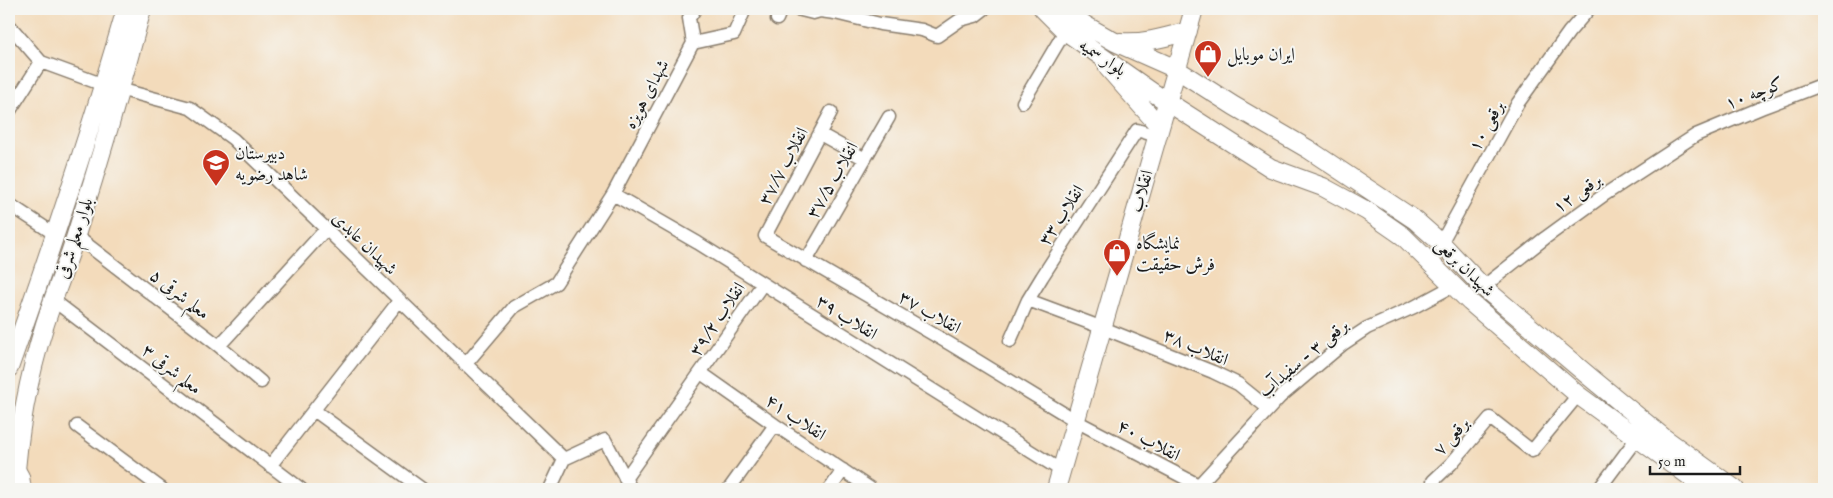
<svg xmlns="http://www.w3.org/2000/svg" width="1833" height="498" font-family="'IM FELL English',Amiri,serif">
	<rect width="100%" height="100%" fill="#f6f6f2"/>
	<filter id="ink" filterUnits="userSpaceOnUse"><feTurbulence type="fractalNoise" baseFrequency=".02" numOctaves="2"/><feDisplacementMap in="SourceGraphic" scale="10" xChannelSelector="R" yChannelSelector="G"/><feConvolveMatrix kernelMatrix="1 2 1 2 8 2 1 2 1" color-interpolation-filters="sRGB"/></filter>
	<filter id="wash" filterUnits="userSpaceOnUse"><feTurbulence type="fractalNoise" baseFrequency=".0096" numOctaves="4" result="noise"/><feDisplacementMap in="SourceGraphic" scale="20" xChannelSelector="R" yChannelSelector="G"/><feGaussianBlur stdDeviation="1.12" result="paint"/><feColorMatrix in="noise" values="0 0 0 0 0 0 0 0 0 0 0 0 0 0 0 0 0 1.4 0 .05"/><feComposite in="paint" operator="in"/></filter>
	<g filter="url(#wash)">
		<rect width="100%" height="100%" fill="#f3dbbb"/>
	</g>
	<g filter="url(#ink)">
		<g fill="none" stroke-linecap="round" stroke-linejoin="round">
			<defs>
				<path id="minor" d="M797,9L813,13L820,11L835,13L880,24L922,30L937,36L960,20L975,16L984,9
					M777,19L781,9
					M9,25L41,62L104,85L190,108L233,139L564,459
					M693,43L734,34L745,9
					M1023,102L1065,31
					M9,112L41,62
					M831,112L765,236L950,344L1076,421L1206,489
					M820,134L865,159
					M613,194L698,243L1062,471
					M9,204L56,235
					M76,236L219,346L261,382
					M1441,243L1518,103L1569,32L1589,9
					M806,261L889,117
					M1483,287L1545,238L1604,195L1696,135L1761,108L1824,84
					M53,300L301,489
					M1028,300L1103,328L1213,372L1238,384L1269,409
					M1010,341L1028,300L1042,277L1137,130L1157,136
					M219,346L326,229
					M465,365L514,307L556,283L613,194L693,43L689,18L695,9
					M701,373L775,425L871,489
					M315,411L422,489
					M77,426L162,489
					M564,459L605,440L631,489
					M270,466L399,301
					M625,479L762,285
					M1433,481L1451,464L1490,418L1532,451L1578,395
					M550,489L564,459
					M729,489L775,425
					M830,489L843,470
					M1195,489L1280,397L1343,344L1367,328L1414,307L1453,286
					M1599,489L1637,438"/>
				<path id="secondary" d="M1043,9L1065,31L1152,92L1271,168L1323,187L1367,211L1403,236L1470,302L1578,395L1707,489
					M1064,9L1085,25L1115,42L1176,69L1234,106L1308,149L1415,220L1441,243L1483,287L1591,378L1663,437L1735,489
					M1120,42C1143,44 1166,37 1188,31
					M1108,68L1160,127
					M9,368C51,249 91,130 126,9
					M16,470C21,413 33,357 52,303C60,280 69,258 76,235C100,160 122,84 142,9
					M1056,489L1194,9"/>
				<path id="primary" d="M9,459L19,477L21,489"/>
			</defs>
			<use href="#minor" stroke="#887c6c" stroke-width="15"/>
			<use href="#secondary" stroke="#887c6c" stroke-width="20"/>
			<use href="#primary" stroke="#887c6c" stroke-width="22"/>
			<use href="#minor" stroke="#fff" stroke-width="12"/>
			<use href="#secondary" stroke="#fff" stroke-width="18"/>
			<use href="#primary" stroke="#fff" stroke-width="20"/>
		</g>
	</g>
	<defs>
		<symbol id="shop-pin" viewBox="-11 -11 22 30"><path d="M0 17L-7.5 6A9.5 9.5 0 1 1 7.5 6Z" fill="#c8321e" stroke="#f6f6f2"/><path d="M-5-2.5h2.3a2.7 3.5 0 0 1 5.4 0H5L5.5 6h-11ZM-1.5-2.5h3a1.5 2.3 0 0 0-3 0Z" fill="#fff"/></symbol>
		<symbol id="school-pin" viewBox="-11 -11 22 30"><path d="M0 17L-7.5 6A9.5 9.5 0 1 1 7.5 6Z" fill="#c8321e" stroke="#f6f6f2"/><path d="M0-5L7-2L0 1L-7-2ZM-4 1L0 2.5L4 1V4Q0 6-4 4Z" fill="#fff"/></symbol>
	</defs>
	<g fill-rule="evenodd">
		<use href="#shop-pin" x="1192" y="38" width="32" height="43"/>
		<use href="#school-pin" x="200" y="147" width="32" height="43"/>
		<use href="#shop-pin" x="1101" y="237" width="32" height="43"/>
	</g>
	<g text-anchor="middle" stroke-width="4" stroke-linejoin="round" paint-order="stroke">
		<g font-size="18" fill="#1c1c1c" stroke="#f6f6f2" text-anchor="start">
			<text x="1227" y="60">ایران موبایل</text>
			<text x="235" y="159">دبیرستان<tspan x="235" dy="21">شاهد رضویه</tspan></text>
			<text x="1136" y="249">نمایشگاه<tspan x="1136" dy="21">فرش حقیقت</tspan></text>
		</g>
		<g font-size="18" fill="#1c1c1c" stroke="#f6f6f2">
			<text transform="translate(1103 57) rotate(34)" y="6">بلوار سمیه</text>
			<text transform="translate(1754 93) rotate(-21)" y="6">کوچه ۱۰</text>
			<text transform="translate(646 94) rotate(-62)" y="6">شهدای هویزه</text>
			<text transform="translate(1486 126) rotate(-61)" y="6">برقعی ۱۰</text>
			<text transform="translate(783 166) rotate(-62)" y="6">انقلاب ۳۷/۷</text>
			<text transform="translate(832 180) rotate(-60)" y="6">انقلاب ۳۷/۵</text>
			<text transform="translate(1141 191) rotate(-74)" y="6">انقلاب</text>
			<text transform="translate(1577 193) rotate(-35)" y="6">برقعی ۱۲</text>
			<text transform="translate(1061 215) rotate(-57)" y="6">انقلاب ۳۳</text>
			<text transform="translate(74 238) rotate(-72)" y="6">بلوار معلم شرقی</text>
			<text transform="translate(365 243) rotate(44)" y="6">شهیدان عابدی</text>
			<text transform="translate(1465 267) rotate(44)" y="6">شهیدان برقعی</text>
			<text transform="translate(180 294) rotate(38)" y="6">معلم شرقی ۵</text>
			<text transform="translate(930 312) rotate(30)" y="6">انقلاب ۳۷</text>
			<text transform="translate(847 317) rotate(32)" y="6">انقلاب ۳۹</text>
			<text transform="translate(717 319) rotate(-56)" y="6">انقلاب ۳۹/۲</text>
			<text transform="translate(1196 347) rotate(23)" y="6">انقلاب ۳۸</text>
			<text transform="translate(1303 358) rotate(-40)" y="6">برقعی ۳ - سفیدآب</text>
			<text transform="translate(172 369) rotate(38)" y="6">معلم شرقی ۳</text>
			<text transform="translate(796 417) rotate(34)" y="6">انقلاب ۴۱</text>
			<text transform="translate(1451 436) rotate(-48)" y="6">برقعی ۷</text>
			<text transform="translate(1149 440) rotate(28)" y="6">انقلاب ۴۰</text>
		</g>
	</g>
	<rect width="1833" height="498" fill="none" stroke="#f6f6f2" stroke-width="30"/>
	<path d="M1650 466v8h90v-8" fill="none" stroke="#1c1c1c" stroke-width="2.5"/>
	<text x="1658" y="466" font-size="15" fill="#1c1c1c" stroke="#f6f6f2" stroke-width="4" paint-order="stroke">50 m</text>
</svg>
